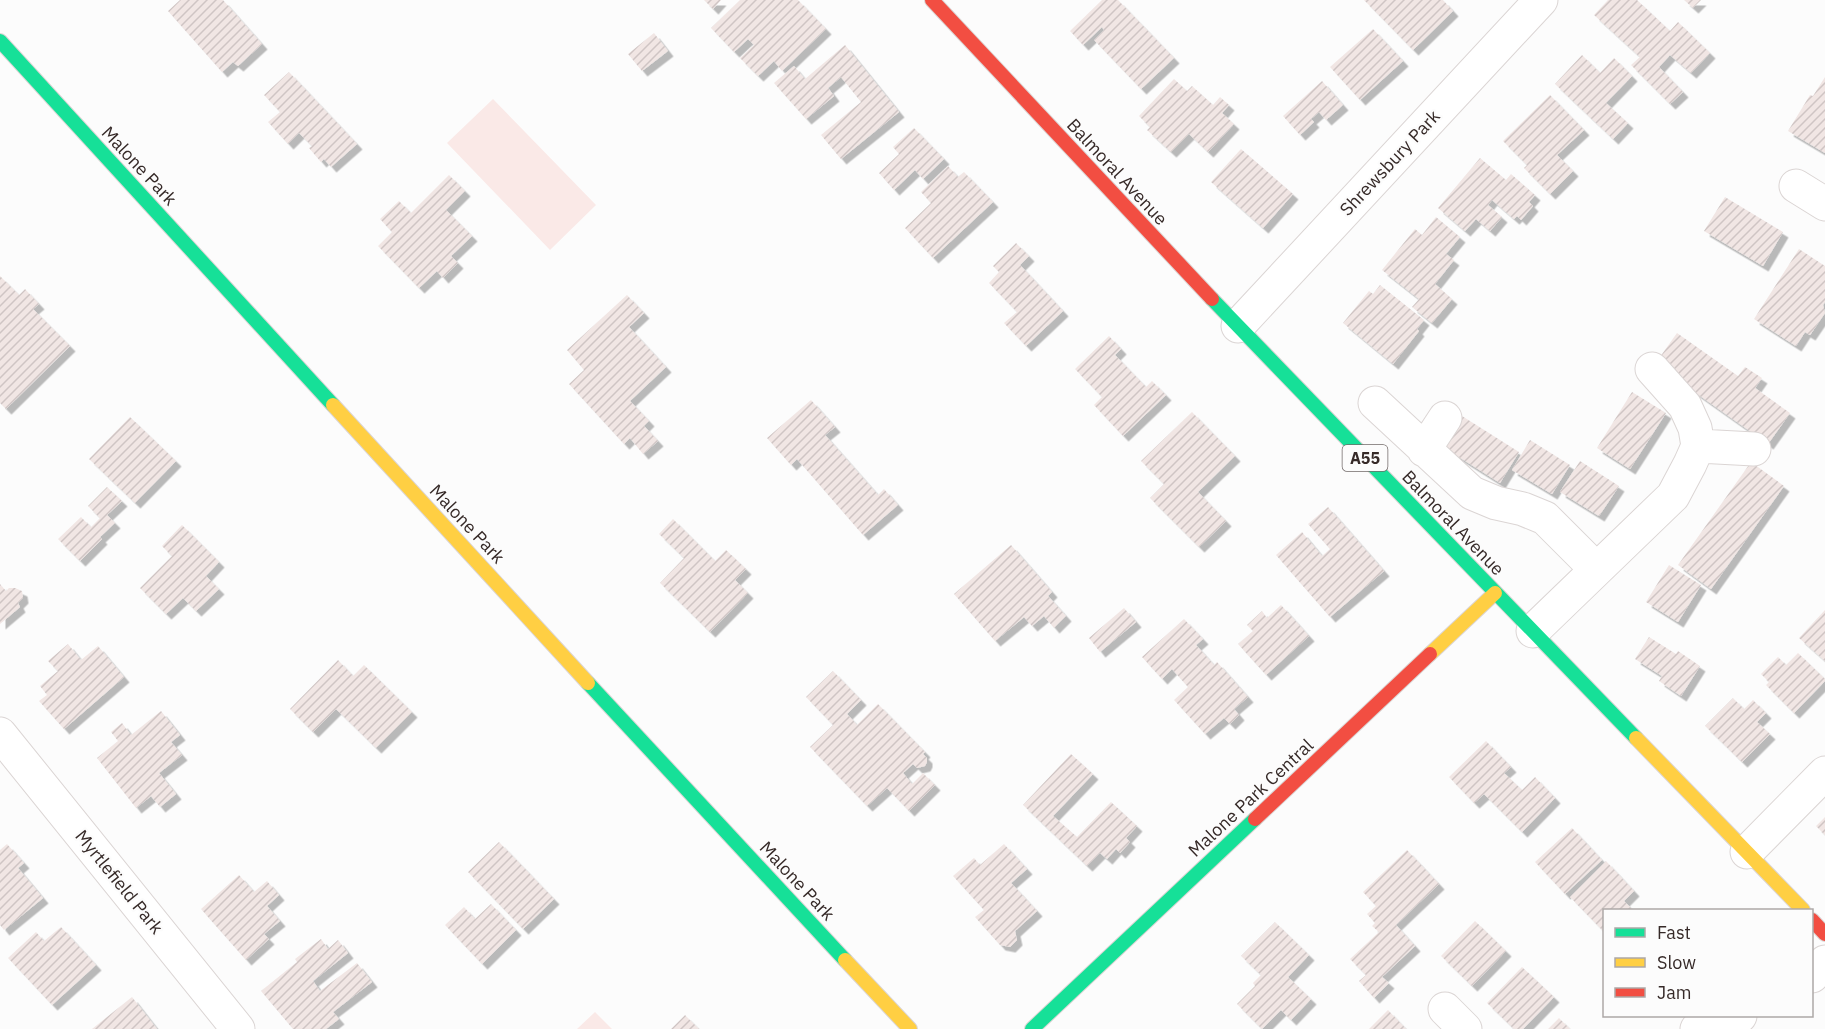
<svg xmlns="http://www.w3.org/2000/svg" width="1825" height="1029" font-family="'IBM Plex Sans',sans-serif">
	<defs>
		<pattern id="building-hatch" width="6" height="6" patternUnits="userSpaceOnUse" patternTransform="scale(1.5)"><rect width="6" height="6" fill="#f1e6e4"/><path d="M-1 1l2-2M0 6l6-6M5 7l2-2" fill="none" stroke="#cfc5c4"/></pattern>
		<filter id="shadow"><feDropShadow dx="5.5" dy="5.5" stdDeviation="0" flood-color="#0004"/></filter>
	</defs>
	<rect width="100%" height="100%" fill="#fcfcfc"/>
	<path fill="#fae9e7" d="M493,99L596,205L550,250L447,143Z
		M595,1012L612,1029H577Z"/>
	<path fill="url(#building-hatch)" filter="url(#shadow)" d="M180,0H223L262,44L238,66L233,62L222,72L168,11Z
		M704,0H721L713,9Z
		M740,0H798L826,29L782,71L774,61L758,76L740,58L754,45L748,39L734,52L711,28Z
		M1102,0H1118L1174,58L1141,89L1094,40L1104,30L1102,27L1083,45L1070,31Z
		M1364,0H1443L1453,11L1413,50Z
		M1608,0H1637L1670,31L1678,22L1710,53L1691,73L1670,55L1659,67L1683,92L1670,104L1631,65L1640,57L1594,15Z
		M1684,0H1701L1693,8Z
		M1373,29L1403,61L1360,100L1330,67Z
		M654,33L668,51L642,71L628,54Z
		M845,45L899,112L841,159L821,135L861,102L841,77L828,88L834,96L806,119L774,83L794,66L805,79Z
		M1582,55L1600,73L1614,58L1632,76L1606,103L1628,123L1613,139L1555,84Z
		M289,72L357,144L331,167L324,159L321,162L309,148L312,146L299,133L288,144L268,122L280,112L264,95Z
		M1825,77V153L1788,131L1810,95L1813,96Z
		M1174,79L1187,91L1192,86L1213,105L1220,97L1229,105L1222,113L1234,124L1208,152L1189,134L1171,152L1147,130L1150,127L1139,116Z
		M1322,81L1343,105L1326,120L1319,112L1311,119L1314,122L1300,135L1283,116Z
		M1550,95L1584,130L1557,155L1573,171L1550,194L1524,168L1527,165L1503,141Z
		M914,128L944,159L923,179L915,170L894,190L879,173L899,154L893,147Z
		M1241,149L1293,194L1263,228L1211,182Z
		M1480,158L1506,180L1511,174L1535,195L1529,202L1533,206L1521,220L1517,216L1514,219L1492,200L1488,205L1502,217L1490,231L1476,219L1465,231L1438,208Z
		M948,166L958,177L964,172L993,202L933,258L905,228L931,203L921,192Z
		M449,175L465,191L446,210L472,236L451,256L458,263L443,278L437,271L419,288L378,246L392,232L380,219L399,201L411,213Z
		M1725,197L1783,232L1763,266L1704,231Z
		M1436,217L1460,237L1446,254L1454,260L1435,284L1452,299L1432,323L1412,307L1419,299L1382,270L1415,229L1422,235Z
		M1016,243L1029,256L1020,265L1063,311L1026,346L1004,323L1017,312L989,283L999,272L993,266Z
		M1799,249L1825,266V302L1823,305L1825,313L1810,335L1805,332L1796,346L1754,319Z
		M0,276L19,295L25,289L39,304L33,309L70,346L6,409L0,403Z
		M1380,285L1424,320L1417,329L1419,331L1393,364L1343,323L1369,291L1373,294Z
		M627,295L644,313L629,327L666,367L630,401L649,421L644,426L658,441L643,454L630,438L624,444L569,384L584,370L567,350Z
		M1677,333L1738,376L1745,367L1762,378L1755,388L1790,413L1768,444L1655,364Z
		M1109,336L1121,349L1115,355L1146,387L1152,381L1166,395L1123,436L1094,405L1102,397L1075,369Z
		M1632,392L1666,413L1630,469L1597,448Z
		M811,400L835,427L825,435L878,495L884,489L898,505L863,535L797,459L791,465L767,438Z
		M1192,412L1235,456L1198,492L1226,521L1199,547L1150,498L1164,484L1141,461Z
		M1462,416L1519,452L1500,483L1443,447Z
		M130,417L176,461L135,503L89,459Z
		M1530,440L1570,465L1552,494L1512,470Z
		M1580,461L1619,486L1599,516L1560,492Z
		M1751,462L1784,486L1711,589L1678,565Z
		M107,487L122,501L107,515L115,523L100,537L102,539L80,561L58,539L81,517L91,527L100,518L88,506Z
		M1328,507L1384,571L1330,617L1276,555L1302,532L1322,556L1330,549L1308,524Z
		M673,519L715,561L726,550L746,569L735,580L748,593L710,632L660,583L684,558L659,534Z
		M182,525L219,562L206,576L219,589L196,611L183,598L166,614L140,588L172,556L162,546Z
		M1011,545L1052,592L1048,596L1066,616L1054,628L1044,616L1032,626L1024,617L995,641L954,594Z
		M1669,565L1701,585L1678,622L1646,602Z
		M0,584L6,591L9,588H15L22,591L23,598L18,603L20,607L0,624Z
		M1281,605L1309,636L1266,675L1238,644L1253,631L1247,625L1262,611L1267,618Z
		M1124,608L1136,622L1100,652L1089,638Z
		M1825,610V661L1799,638Z
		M1184,619L1203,639L1196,645L1214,665L1217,662L1248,697L1234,709L1239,715L1230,724L1224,718L1205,734L1174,700L1188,687L1172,669L1162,679L1142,657Z
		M1649,637L1676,654L1678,651L1700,666L1681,696L1659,681L1662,676L1635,659Z
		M68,644L81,660L98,646L124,677L64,729L39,701L47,695L40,686L58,671L48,661Z
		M1798,653L1825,679V681L1794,713L1766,685L1769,682L1761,674L1778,657L1786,665Z
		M338,660L353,676L364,665L412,712L376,748L336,709L313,732L290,709Z
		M833,671L861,700L847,714L857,725L878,704L925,752L923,754L927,758V762L925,766L917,768L913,764L903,773L912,784L923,773L935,785L909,811L887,788L867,806L810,747L833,725L806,697Z
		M1733,698L1744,709L1753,700L1766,713L1757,722L1770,734L1742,762L1705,726Z
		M161,711L180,735L171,742L182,755L159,773L176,794L160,807L151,796L136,808L97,758L118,741L111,732L122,723L131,735Z
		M1486,741L1511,767L1504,773L1522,790L1535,777L1555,798L1522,832L1484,794L1474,803L1449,777Z
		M1071,754L1093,774L1053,816L1077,837L1111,802L1137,826L1126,838L1130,842L1120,853L1116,849L1107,859L1100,853L1087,866L1023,805Z
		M1825,817V835L1816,826Z
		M1572,828L1602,860L1565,894L1535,862Z
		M499,842L554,899L523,929L468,872Z
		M7,844L24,863L18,868L43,898L4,930L0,925V850Z
		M1004,844L1027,869L1011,883L1037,911L1015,931L1017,940L1010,947L1000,945L975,917L984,910L953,876L974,858L980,865Z
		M1407,850L1439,884L1396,925L1415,946L1382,977L1389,983L1374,998L1359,981L1366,975L1350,959L1379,932L1372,926L1375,923L1367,914L1376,906L1363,892Z
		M1606,861L1634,891L1624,901L1633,910H1604V932L1570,897Z
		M239,875L254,892L267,881L279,895L267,906L280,921L264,934L269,939L246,960L201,909Z
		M491,904L516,930L482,964L445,925L464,907L475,919Z
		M1475,921L1506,951L1472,986L1441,956Z
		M1275,922L1309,955L1288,977L1311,999L1291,1020L1281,1010L1262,1029L1237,1004L1255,986L1253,983L1261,975L1241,956Z
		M61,927L96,965L52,1005L8,958L36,932L44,941Z
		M321,939L328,949L338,940L348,953L313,981L320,991L357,963L372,982L333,1012L339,1019L326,1029H293L261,991L297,962L295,959Z
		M1522,967L1554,997L1523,1029H1514L1487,1003Z
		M132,997L157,1029H92Z
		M1388,1010L1406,1029H1369Z
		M685,1015L699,1029H671Z
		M1559,1018L1570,1029H1548Z"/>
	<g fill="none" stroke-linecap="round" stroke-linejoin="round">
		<defs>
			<path id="street" d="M1796,186L1825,204
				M1238,326L1541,0
				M1375,403L1472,493L1496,503L1523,509L1545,518L1596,569
				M1698,446L1754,449
				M1424,450L1445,418
				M1533,631L1673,496L1690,464L1698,446L1695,428L1685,406L1652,369
				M0,734L238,1029
				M1747,852L1825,773
				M1812,976L1825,962
				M1445,1009L1465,1029
				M1697,1029L1713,1020L1740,1016"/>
			<path id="fast" d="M0,41L333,405
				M1212,299L1636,738
				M588,683L845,960
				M1032,1029L1255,819"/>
			<path id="slow" d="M333,405L588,683
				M1430,654L1495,593
				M1636,738L1803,910
				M845,960L910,1029"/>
			<path id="jam" d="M932,0L1212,299
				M1255,819L1430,654
				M1812,920L1825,934"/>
		</defs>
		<use href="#street" stroke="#dbd5d4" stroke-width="35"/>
		<use href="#fast" stroke="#dbd5d4" stroke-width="16"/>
		<use href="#slow" stroke="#dbd5d4" stroke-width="16"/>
		<use href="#jam" stroke="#dbd5d4" stroke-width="16"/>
		<use href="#street" stroke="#fff" stroke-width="33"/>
		<use href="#fast" stroke="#16e098" stroke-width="14"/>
		<use href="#slow" stroke="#ffcf43" stroke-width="14"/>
		<use href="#jam" stroke="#f24e42" stroke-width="14"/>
	</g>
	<g text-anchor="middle" stroke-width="4.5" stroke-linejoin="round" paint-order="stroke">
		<rect fill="#fcfcfc" stroke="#716968" stroke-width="1.5" x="1342.5" y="445" width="45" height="26" rx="4.5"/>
		<g font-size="16" font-weight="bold" fill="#362a28">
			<text x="1365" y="464">A55</text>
		</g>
		<g font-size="18" fill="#362a28" stroke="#fcfcfc">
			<text transform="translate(1390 163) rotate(-47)" y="6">Shrewsbury Park</text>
			<text transform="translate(139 166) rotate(47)" y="6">Malone Park</text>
			<text transform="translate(1117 172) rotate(47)" y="6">Balmoral Avenue</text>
			<text transform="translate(1453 523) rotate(46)" y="6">Balmoral Avenue</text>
			<text transform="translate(467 524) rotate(47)" y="6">Malone Park</text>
			<text transform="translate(1251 798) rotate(-43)" y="6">Malone Park Central</text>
			<text transform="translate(797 881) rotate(47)" y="6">Malone Park</text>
			<text transform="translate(119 882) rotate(51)" y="6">Myrtlefield Park</text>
		</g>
	</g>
	<rect x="1603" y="909" width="210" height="108" fill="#fcfcfc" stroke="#ada8a7" stroke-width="1.5"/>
	<rect x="1615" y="928" width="30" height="9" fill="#16e098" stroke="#ada8a7" stroke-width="1.5"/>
	<text x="1657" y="939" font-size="18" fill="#362a28">Fast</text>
	<rect x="1615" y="958" width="30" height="9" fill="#ffcf43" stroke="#ada8a7" stroke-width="1.5"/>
	<text x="1657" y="969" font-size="18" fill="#362a28">Slow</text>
	<rect x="1615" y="988" width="30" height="9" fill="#f24e42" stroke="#ada8a7" stroke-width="1.5"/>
	<text x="1657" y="999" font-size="18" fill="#362a28">Jam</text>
</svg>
